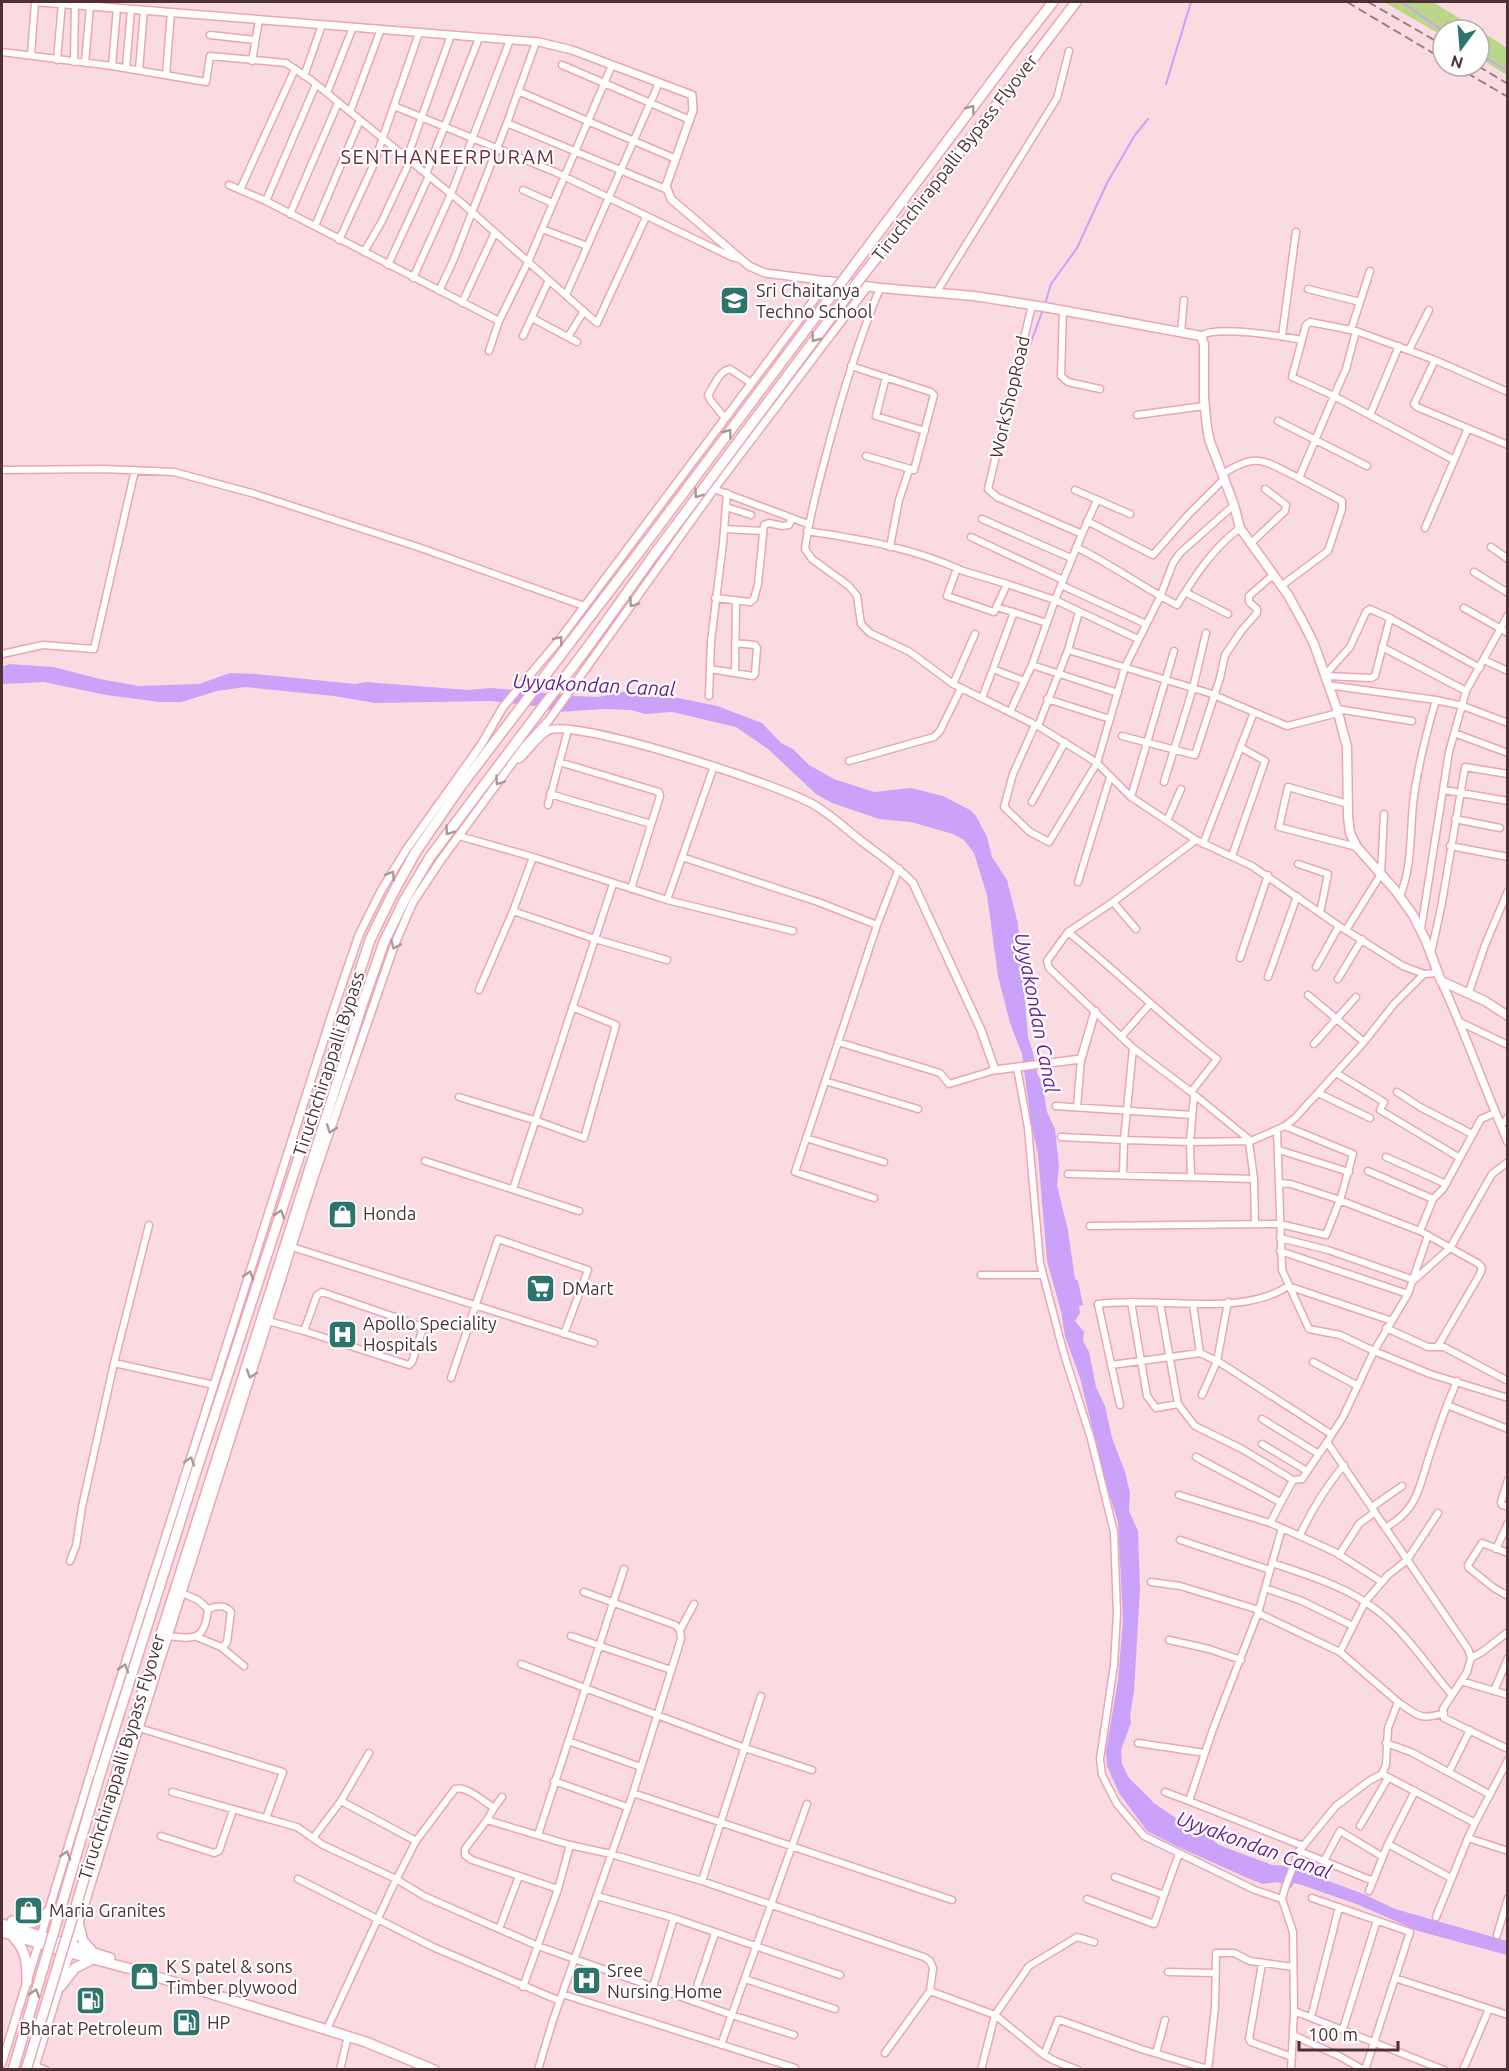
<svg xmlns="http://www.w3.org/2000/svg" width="1509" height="2071" font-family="Ubuntu,sans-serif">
	<rect width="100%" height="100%" fill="#fadbe1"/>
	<path fill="#bad688" d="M1384,2H1433L1478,30H1443V36Z
		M1479,30L1507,48V75L1479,58Z"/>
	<path fill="#caa2f9" d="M9,664L53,667L100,679L139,686L199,684L230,673L256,674L355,684L366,682L468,690L491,688L576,696L598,697L628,691L678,698L717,706L762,723L781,743L793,749L809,765L834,779L874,792L911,788L943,796L970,810L976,816L987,837L992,857L1007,880L1018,924L1028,1037L1033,1053L1037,1073L1042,1083L1047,1112L1055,1129L1059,1166L1057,1185L1068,1231L1075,1279L1078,1281L1083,1305L1079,1306L1080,1313L1075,1321L1084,1332L1083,1341L1089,1352L1096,1387L1105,1406L1112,1438L1125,1472L1130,1493L1129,1511L1138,1531L1140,1589L1134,1691L1130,1715L1131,1723L1121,1750L1122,1764L1129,1778L1154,1803L1177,1819L1204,1833L1219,1845L1272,1865L1286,1866L1304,1872L1361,1893L1395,1909L1507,1941V1955L1418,1931L1359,1905L1302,1885L1294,1883L1291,1888L1278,1882L1263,1884L1252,1880L1176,1846L1147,1831L1119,1793L1107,1766L1106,1751L1118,1680L1123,1620L1118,1522L1106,1484L1080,1378L1065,1336L1061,1311L1047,1261L1038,1154L1031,1123L1022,1054L1010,1023L998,976L987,895L974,853L964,840L953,834L911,822L879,819L832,803L816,794L768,749L736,727L672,712L645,714L631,710L604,709L558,712L535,706L491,701L375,703L334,696L245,687L217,691L181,702H160L106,695L44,682L2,684V667Z"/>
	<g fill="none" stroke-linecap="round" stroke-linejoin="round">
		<path stroke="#caa2f9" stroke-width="2" d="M1402,2L1443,31
			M1479,54L1508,71
			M1166,84L1191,2
			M1045,304L1051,284L1077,248L1107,183L1135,135L1148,119
			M1030,345L1043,309"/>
		<defs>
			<path id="minor" d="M210,35L255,40
				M536,42L507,123L668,190
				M2,52L112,66L206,82L210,56L286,63L311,80L462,203L597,323L646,217
				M31,55L35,2
				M57,60L62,3
				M252,61L259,20
				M74,62L75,4
				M85,63L90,6
				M562,65L690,120
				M112,66L117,8
				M126,68L131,9
				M139,70L144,10
				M166,75L171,12
				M304,76L322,25
				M518,91L676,159
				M327,93L353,27
				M394,106L555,172L732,257L740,259
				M350,112L381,29
				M407,158L451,35
				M426,174L479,38
				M229,185L266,201L499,321
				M240,190L295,69
				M523,190L552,203
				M266,201L316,84
				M290,214L338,103
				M315,226L360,120
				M542,229L587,246
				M339,240L373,166L419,33
				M364,252L382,221L410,161
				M388,265L429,176
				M413,278L451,194L510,40
				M880,288C857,344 840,401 825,459C817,489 809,518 805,549L812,559L849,586L857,596L861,624L870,633L910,652L953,684L1038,726L1083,754L1097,763L1131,797L1196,840L1252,866L1339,926L1403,966L1424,974
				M1308,289L1360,302
				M439,291L453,261L507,123
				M936,293L1057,98L1069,51
				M566,295L659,83
				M462,303L495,232
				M1032,305L988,489L997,497L1082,534L1097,500
				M1063,310L1061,376L1068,382L1100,389
				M532,318L577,342
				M1351,330L1370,271
				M1356,331L1435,360L1414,404L1417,407L1508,445
				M1181,332L1184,300
				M523,336L549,280
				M1201,336C1215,325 1282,336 1302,340L1292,377L1334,396L1299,478C1265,462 1258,451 1223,474
				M1282,336L1296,232
				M568,337L584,311
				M1302,340L1306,325L1310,322L1356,331L1346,369L1334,396L1454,460
				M1409,350L1429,310
				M489,351L499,321L528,262L612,65
				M1435,360L1508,392
				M851,366L931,392L934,395L914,470L866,456
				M886,377L876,416L925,431
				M1137,415L1204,406
				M1370,415L1399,346
				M725,418L711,401L708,395C714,386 719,371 730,369L751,383
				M1278,421L1367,466
				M2,470L103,469L174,472L255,494L418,547L584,606
				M714,489L808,524
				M1075,490L1130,514
				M726,507L751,515
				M982,519L1071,558
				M1087,521L1153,555L1188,515L1225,478
				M1425,528L1468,428
				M724,529L763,531
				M807,531C860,539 914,548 963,571L1007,584L994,612L947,596L957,568
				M971,537L1063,580
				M1250,544L1285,511L1286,505L1265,489
				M890,547L899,500L909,470
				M1076,547C1111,564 1142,587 1177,605C1195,576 1212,549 1240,528
				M1491,547L1508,559
				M1474,572L1508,593
				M1007,584L1055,600L1138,639
				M1061,585L1146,624
				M1281,586L1328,551L1342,509V501L1299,478
				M1185,592L1228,614
				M715,598L750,602L754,599L758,584L764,525L769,523L782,526L789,525L792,518
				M997,607L1047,623
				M1464,608L1508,633
				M1382,647L1466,691
				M1068,650L1079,612
				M2,654L43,645L94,649L135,470
				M1484,660L1508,671
				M1032,665L1118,693
				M710,669L753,676L755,674L757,648L755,645L735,643
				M993,669L1014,612
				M735,673L736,600
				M1325,675L1350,647L1366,612L1370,609L1390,618
				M1326,676L1371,678L1375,676L1390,618L1480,668
				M953,684L975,634
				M1330,687L1335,686L1436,700L1463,706L1508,723
				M709,696L711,641L723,543L727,493
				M982,698L993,669L1024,681
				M1047,699L1110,719
				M1337,709L1412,721
				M1010,712L1032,665L1055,600L1082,534
				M1035,725L1013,774L1004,807L1030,832L1049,842L1097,763L1125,667L1160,597L1173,563L1180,553L1234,505
				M1038,726L1068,650L1209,693L1287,726L1338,713
				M1454,733L1508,753
				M1122,736L1195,755L1220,678L1225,655L1242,630L1257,613V609L1249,602V596L1273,575
				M849,761L934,737L940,731L961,688
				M559,762L659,792L660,796L631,889
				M1164,782L1193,688L1206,633
				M1444,790L1508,801
				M550,794L651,824
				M1131,797L1174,651
				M1032,802L1065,742
				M1348,804L1288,787L1279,827L1357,847
				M548,805L568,730
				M1455,819L1500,828
				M1167,821L1181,789
				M459,836L533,857L667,900L714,766
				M1196,840L1113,902L1068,932L1047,961L1049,968L1133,1048L1191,1092L1251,1141L1285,1126L1295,1118L1364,1042L1394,1004L1424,974L1437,973
				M1203,844L1254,712
				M1450,846L1508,857
				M1232,856L1265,761L1240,747
				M682,857L818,902L877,925
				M1298,864L1328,874L1320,913
				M1078,882L1110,777
				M1400,896C1412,867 1410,835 1413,804C1417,769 1426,734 1436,700
				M667,900L793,931
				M1113,902L1136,929
				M513,911L595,939L667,960
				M1421,929L1449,752L1466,691L1508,615
				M1346,930L1381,874L1384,814
				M1068,932C1119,973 1165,1019 1217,1059L1191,1092
				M1431,953L1441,908L1465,767L1508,774
				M1240,958L1268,875
				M1316,967L1339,926
				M1268,977L1297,896
				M1338,979L1362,939
				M479,990L513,911L533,857
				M1469,992L1485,945L1508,891
				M1308,995L1364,1042
				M1460,1022L1508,1045
				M1121,1037L1150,1004
				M838,1042L940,1073L949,1084L995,1070
				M1314,1044L1356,997
				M1133,1048L1124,1140L1190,1142L1251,1141
				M1017,1068L1028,1128L1040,1263L1064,1354L1091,1439L1114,1532L1117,1613L1114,1665L1100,1759L1102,1775L1117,1804L1144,1836L1255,1890L1282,1899
				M1336,1073L1384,1102L1380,1110L1460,1158
				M825,1081L918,1109
				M1397,1092L1420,1107L1472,1134
				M1318,1093L1370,1118
				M459,1097L537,1121L584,1138L616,1025L572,1007
				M1056,1106L1192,1115
				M1077,1107L1081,1059
				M1501,1126L1508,1117
				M1277,1130L1282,1270L1309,1329L1340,1335L1374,1351L1343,1417L1327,1442L1468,1649L1471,1658L1467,1672L1443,1709L1444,1718L1508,1749
				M1061,1137L1124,1140L1123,1175
				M806,1138L884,1162
				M1249,1142L1254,1179
				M1279,1150L1349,1172
				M1386,1157L1446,1184
				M425,1161L579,1211
				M1368,1171L1433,1199
				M1068,1174L1254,1179L1255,1224
				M1191,1177L1190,1142L1194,1095
				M1279,1183L1291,1184L1334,1198L1420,1231L1479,1264L1482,1268L1480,1274L1438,1346
				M513,1189L613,884
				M874,1198L795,1172L877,925L899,868
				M1090,1226L1280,1224L1326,1235L1341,1197L1353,1154L1285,1126
				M1420,1231L1433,1199L1443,1189L1481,1119L1495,1113
				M1428,1235L1408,1294L1374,1351L1430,1374L1508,1398
				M1280,1238L1328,1250L1414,1280L1450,1248L1492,1174L1508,1162
				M292,1247L594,1343
				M1280,1251L1408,1294
				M981,1275H1043
				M1131,1302L1147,1396L1156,1408L1178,1404L1195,1426L1242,1449L1293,1480
				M1160,1303L1178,1404
				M1193,1304L1200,1353
				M268,1321L304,1331L317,1295L322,1292L418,1325L422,1331L412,1362L409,1365L304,1331
				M1386,1328L1428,1347H1444L1506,1380
				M1313,1362L1358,1386
				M114,1363L214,1385
				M1111,1365L1200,1353L1219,1362L1331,1434
				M451,1378L498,1239L588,1270L564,1334
				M1457,1381L1447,1405L1508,1429
				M1202,1395L1217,1361L1228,1302
				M1120,1405L1098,1304C1154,1296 1242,1318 1288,1286L1392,1321
				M1262,1419L1319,1454
				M1262,1444L1307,1471
				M1196,1457L1280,1502
				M1508,1480L1501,1502L1502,1505L1508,1507
				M1179,1495L1270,1523
				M1372,1507L1402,1486
				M1282,1528L1335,1552L1382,1582
				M1385,1528C1419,1509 1419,1486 1430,1454C1435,1438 1441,1422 1447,1405
				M1300,1535C1312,1509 1326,1487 1344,1465
				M1180,1540L1270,1570
				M1496,1549L1508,1523
				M1508,1553L1482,1543L1468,1565L1469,1568L1494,1588L1508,1596
				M1339,1555L1359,1524L1375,1512
				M70,1561L76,1546L82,1507L114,1363L149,1225
				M1272,1563C1308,1575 1348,1587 1378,1611C1407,1634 1428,1667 1452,1695
				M1151,1582L1180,1586L1259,1610
				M1265,1588L1302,1601L1353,1626
				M208,1609C216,1606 225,1604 231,1612L227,1642L224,1646L221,1647L244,1666
				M680,1630L694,1604
				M169,1636C196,1640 205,1639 208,1609L198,1600L182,1593
				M571,1636L671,1670
				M197,1637L221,1647
				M1169,1640L1209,1649L1241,1660
				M1340,1652L1365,1602L1387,1576L1407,1560L1438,1513
				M1471,1658L1482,1652L1508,1632
				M521,1664L745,1748L812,1770
				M1461,1681L1508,1695
				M1494,1691L1508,1658
				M1398,1702C1417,1715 1420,1721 1444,1713
				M139,1728L283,1772L266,1818
				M568,1741L641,1767
				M1138,1743L1205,1753
				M1386,1743L1411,1752L1489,1794
				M1449,1772L1470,1730
				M1382,1774L1475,1823L1468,1838L1508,1851
				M554,1781L627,1807
				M172,1792L297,1827L323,1845L396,1879L424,1896L538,1946L732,2015L794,2035
				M1165,1792L1189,1801L1213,1729L1258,1613
				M633,1793L952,1900
				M341,1801L416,1841
				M1189,1801L1303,1846
				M494,1808L487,1820L570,1845L611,1854L702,1881L924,1957L930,1961L933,1968L930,1991L885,2053
				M487,1820L465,1849V1855L472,1860L558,1889
				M1475,1823L1508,1760
				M1360,1826L1388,1778
				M538,1835L624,1569
				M161,1836L214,1853L219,1851L233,1810
				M313,1838L341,1801L369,1753
				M1388,1844L1451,1878
				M1299,1851L1373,1881
				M1324,1861L1340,1831L1383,1857
				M1115,1877L1164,1895
				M298,1879L433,1947L560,2001
				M702,1881L761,1696
				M1369,1891L1388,1844L1415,1791
				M597,1896L674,1918L840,1975
				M1312,1898L1410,1932L1365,2070
				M1087,1899L1154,1924L1179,1853
				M1436,1917L1468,1838
				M499,1929L519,1876
				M1497,1935L1508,1898
				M1262,1964L1249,2039L1251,2042L1292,2057
				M1168,1972L1216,1973
				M1395,1978L1508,2015
				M745,1979L835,2009
				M523,1987L558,1889L570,1845
				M653,1987L674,1918
				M930,1991L995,2015L1029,1966L1077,1937L1094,1942
				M562,1994L795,2068
				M692,2001L715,1933
				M1294,2011L1444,2070
				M1311,2017L1339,1907
				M327,2029L393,1886L416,1841L455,1789C467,1786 483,1801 494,1808L502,1797
				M1343,2029L1377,1920
				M1293,2035L1339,2056L1364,2070
				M721,2045L807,1804
				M1156,2053L1165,2020
				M1044,2055L1058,2020H1060L1141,2049L1208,2069
				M35,2066L46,2070
				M340,2070L348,2036
				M538,2070L553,2020L633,1793L681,1639L680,1630L675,1625L584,1592
				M981,2070L995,2015L1044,2055L1055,2061L1078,2070
				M1208,2070L1215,2007L1216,1953H1234L1250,1961L1293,1967
				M1291,2070L1294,2011L1293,1932L1282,1899L1285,1888L1299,1851L1336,1806L1369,1781L1382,1774L1386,1765L1388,1728L1398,1702L1340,1652L1258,1613L1282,1528L1270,1523L1293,1480L1302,1479L1327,1442
				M1463,2070L1489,2009"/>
			<path id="tertiary" d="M519,759C529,751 538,735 549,730C578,719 785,786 816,806C831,815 845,828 860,840C878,854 897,866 913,883L981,1030L995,1070L1081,1059L1095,1011
				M1441,981C1466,1034 1484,1088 1508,1142
				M2,2063L104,1730L334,1008L359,935L381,891L406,850L481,745L503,707L560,639L828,281L765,273L749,266L671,199L666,186L693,110L692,95L572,50L539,42L40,2
				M34,2070L139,1728L314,1177L394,946L413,902L441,860L524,747L549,720L714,489L868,286"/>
			<path id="secondary" d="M828,281L880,288L974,296L1044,307L1201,336L1204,344V399L1207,427L1209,439L1234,505L1240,528L1288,595L1303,622L1314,644L1337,709L1347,747L1348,817L1350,833L1357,847L1395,890L1413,915L1426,941L1441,981L1485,1001L1508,1016"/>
			<path id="primary" d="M79,1926L83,1941L91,1950
				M73,1946L110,1958
				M70,1953L135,1970L366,2042L434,2070
				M61,1986L75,1968L93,1959"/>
			<path id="trunk" d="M1017,48L1053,2
				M1032,60L1076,2
				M99,1778L192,1484L370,940L392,895L415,853L461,786L643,547
				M113,1784L362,1005L384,942L405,899L430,857L593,640L653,556
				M12,1921C29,1925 38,1924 49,1911
				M2,1924L73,1946
				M2,1932L70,1953
				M14,1938C27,1951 27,1964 27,1982"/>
		</defs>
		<use href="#minor" stroke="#eca5b4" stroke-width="9"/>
		<use href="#tertiary" stroke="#eca5b4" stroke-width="10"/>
		<use href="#secondary" stroke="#eca5b4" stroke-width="11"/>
		<use href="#primary" stroke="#eca5b4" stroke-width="12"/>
		<use href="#trunk" stroke="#eca5b4" stroke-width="12"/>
		<use href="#minor" stroke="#fff" stroke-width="6"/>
		<use href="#tertiary" stroke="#fff" stroke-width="7"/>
		<use href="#secondary" stroke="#fff" stroke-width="8"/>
		<use href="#primary" stroke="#fff" stroke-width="9"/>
		<use href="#trunk" stroke="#fff" stroke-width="9"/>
		<path stroke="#9d8086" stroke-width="2" stroke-dasharray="9 4.5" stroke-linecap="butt" d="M1347,2L1443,59
			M1368,2L1443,45
			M1455,66L1508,97
			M1478,66L1508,84"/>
		<defs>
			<path id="trunk-bridge" d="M643,547L1017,48
				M653,556L856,284L1032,60
				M13,2070L99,1778
				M26,2070L113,1784"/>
		</defs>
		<use href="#trunk-bridge" stroke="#eca5b4" stroke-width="12" stroke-linecap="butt"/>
		<use href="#trunk-bridge" stroke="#fff" stroke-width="9"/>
	</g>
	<defs><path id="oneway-chevron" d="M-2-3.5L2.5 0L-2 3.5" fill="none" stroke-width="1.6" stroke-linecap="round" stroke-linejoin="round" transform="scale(1.5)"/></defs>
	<g stroke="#a6989b">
		<use href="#oneway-chevron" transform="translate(971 109) rotate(-53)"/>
		<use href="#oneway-chevron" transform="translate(815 338) rotate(127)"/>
		<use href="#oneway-chevron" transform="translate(728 433) rotate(-53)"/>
		<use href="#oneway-chevron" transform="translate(698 494) rotate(126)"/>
		<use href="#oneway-chevron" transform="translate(633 603) rotate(125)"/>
		<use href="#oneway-chevron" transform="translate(559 640) rotate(-51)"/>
		<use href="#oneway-chevron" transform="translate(499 781) rotate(126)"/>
		<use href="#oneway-chevron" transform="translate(449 831) rotate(126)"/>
		<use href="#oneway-chevron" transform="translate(391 875) rotate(-58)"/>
		<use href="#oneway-chevron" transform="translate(395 945) rotate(112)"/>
		<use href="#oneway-chevron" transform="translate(331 1129) rotate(109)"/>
		<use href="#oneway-chevron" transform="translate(280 1214) rotate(-72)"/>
		<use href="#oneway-chevron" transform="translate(249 1275) rotate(-72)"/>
		<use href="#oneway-chevron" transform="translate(251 1374) rotate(108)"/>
		<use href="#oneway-chevron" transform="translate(190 1461) rotate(-72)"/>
		<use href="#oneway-chevron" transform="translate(124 1668) rotate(-72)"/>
		<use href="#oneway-chevron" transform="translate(66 1855) rotate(-73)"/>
		<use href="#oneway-chevron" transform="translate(35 1993) rotate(-73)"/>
	</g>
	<defs>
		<symbol id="school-square" viewBox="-11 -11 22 22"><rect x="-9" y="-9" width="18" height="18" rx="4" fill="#2d746c" stroke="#fff"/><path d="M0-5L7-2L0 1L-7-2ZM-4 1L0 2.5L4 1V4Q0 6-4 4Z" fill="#fff"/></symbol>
		<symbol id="shop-square" viewBox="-11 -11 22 22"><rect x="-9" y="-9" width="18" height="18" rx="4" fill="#2d746c" stroke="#fff"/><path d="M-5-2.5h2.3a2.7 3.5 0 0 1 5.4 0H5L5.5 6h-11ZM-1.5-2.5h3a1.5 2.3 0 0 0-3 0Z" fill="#fff"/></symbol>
		<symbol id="supermarket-square" viewBox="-11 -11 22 22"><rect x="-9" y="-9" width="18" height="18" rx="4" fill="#2d746c" stroke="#fff"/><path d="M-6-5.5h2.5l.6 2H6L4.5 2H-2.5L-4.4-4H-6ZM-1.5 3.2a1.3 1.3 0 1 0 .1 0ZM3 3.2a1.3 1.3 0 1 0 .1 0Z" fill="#fff"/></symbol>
		<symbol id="hospital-square" viewBox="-11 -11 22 22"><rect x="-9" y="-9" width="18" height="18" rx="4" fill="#2d746c" stroke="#fff"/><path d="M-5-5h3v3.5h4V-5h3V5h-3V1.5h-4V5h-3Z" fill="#fff"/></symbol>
		<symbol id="fuel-square" viewBox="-11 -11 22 22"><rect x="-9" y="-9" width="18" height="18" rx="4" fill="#2d746c" stroke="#fff"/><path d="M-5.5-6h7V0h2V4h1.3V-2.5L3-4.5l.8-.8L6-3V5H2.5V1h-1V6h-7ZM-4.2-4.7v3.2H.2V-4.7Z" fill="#fff"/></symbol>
	</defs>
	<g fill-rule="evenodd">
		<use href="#school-square" x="718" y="284" width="33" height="33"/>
		<use href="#shop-square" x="326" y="1198" width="33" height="33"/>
		<use href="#supermarket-square" x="524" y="1272" width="33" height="33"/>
		<use href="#hospital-square" x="326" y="1318" width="33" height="33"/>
		<use href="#shop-square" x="12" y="1894" width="33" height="33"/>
		<use href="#shop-square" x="128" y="1960" width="33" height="33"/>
		<use href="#hospital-square" x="570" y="1964" width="33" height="33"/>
		<use href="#fuel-square" x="74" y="1984" width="33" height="33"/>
		<use href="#fuel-square" x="170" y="2006" width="33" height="33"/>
	</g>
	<g text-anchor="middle" stroke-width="4.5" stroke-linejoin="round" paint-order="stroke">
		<g font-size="18" fill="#4d3137" stroke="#fff">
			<text transform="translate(955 158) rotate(-52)" y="6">Tiruchchirappalli Bypass Flyover</text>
			<text transform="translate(1010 397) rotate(-77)" y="6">WorkShopRoad</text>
			<text transform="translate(329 1064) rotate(-72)" y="6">Tiruchchirappalli Bypass</text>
			<text transform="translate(122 1757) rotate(-73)" y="6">Tiruchchirappalli Bypass Flyover</text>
		</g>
		<g font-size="18" fill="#4d3137" stroke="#fff" text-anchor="start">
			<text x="756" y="297">Sri Chaitanya<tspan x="756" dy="21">Techno School</tspan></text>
			<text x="363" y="1220">Honda</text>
			<text x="562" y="1295">DMart</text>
			<text x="363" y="1330">Apollo Speciality<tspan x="363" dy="21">Hospitals</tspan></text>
			<text x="49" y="1917">Maria Granites</text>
			<text x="166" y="1973">K S patel &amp; sons<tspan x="166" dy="21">Timber plywood</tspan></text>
			<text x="607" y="1977">Sree<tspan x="607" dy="21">Nursing Home</tspan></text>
			<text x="207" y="2029">HP</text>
			<text x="91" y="2035" text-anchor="middle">Bharat Petroleum</text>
		</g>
		<g font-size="20" letter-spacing="1.5" fill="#6b2f40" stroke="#fff">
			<text x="448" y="164">SENTHANEERPURAM</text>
		</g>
		<g font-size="20" font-style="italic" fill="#671f9e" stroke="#fff">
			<text transform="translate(594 685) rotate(3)" y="7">Uyyakondan Canal</text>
			<text transform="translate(1037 1013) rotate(79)" y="7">Uyyakondan Canal</text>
			<text transform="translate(1254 1845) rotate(20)" y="7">Uyyakondan Canal</text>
		</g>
	</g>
	<rect width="1509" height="2071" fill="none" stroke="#4d3137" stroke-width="6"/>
	<g transform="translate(1461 48) rotate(196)"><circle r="28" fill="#ffffff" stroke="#b8adaf" stroke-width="1.5"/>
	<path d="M0-4.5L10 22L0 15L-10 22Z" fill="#2d746c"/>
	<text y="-9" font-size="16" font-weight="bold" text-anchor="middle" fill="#4d3137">N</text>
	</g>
	<path d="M1299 2041v9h99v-9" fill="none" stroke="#4d3137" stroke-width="3"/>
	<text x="1308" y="2041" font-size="18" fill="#4d3137" stroke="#ffffff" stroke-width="4.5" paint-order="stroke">100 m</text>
</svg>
